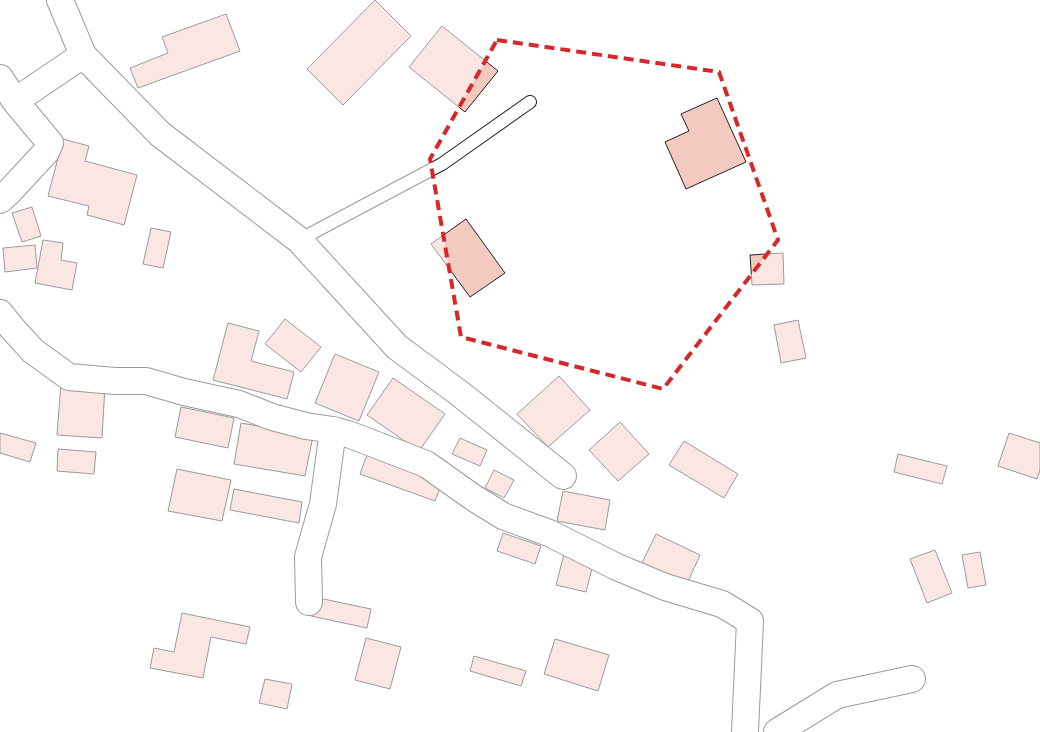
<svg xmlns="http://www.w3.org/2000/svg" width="1040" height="732" font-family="'DejaVu Sans',sans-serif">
	<rect width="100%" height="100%" fill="#fff"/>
	<path fill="#f3c9c0" stroke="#222" d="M375,0L411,36L343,105L307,69Z
		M226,14L240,51L138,88L130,68L168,53L162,37Z
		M442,26L498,71L465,112L409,67Z
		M717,98L746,162L686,189L665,142L689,131L681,114Z
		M63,139L89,146L85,161L137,175L124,225L87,215L89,206L48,196Z
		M32,207L41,236L22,242L12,213Z
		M466,219L505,273L470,297L431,244Z
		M151,228L171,232L163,268L143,264Z
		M43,240L63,243L61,260L77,263L72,290L35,283Z
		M35,245L37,268L5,272L3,248Z
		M783,253L784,284L752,285L750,255Z
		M285,319L321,347L301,372L265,344Z
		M798,320L806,358L781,363L774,325Z
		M228,323L259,331L251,361L294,372L287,399L213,380Z
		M335,354L379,372L359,421L315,403Z
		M559,376L590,410L548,447L517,414Z
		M393,378L445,414L419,451L367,415Z
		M61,383L105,386L102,438L57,435Z
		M181,407L234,418L228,448L175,437Z
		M620,422L649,454L618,481L589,450Z
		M241,423L313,436L305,476L234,464Z
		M0,433L36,443L30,462L0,453Z
		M1009,433L1040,443V470L1037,479L998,466Z
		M460,438L487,450L480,466L452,454Z
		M684,441L738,474L724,498L669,465Z
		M58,449L96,452L94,474L57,471Z
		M368,452L443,480L435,501L360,474Z
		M898,454L947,466L942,484L894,472Z
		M177,469L231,480L222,521L168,511Z
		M494,470L514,480L504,498L485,488Z
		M234,489L302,502L299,523L230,510Z
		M563,491L610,500L605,530L557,521Z
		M503,533L541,546L535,564L497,551Z
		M656,534L700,555L687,584L642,563Z
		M935,550L952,593L927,603L910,559Z
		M980,552L986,585L968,588L962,555Z
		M564,554L594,561L586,592L556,585Z
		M314,597L371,609L367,628L311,616Z
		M182,613L250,627L246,644L211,637L203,678L150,668L154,648L174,652Z
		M366,638L401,647L390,689L355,680Z
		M555,639L609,655L598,691L544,674Z
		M474,656L526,671L521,686L470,671Z
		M265,679L292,684L287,709L259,703Z"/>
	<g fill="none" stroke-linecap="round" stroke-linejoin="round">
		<defs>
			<path id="lane" d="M299,240L442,164L530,102"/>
			<path id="street" d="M60,0L83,55L160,134L299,240L397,347L459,393L563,476
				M0,78L15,101L50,143L46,152L8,193L0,200
				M15,101L83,55
				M0,313L12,328L33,351L69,377L115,381H146L184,392L239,404L272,417L306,426L333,430L348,434L426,464L474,498L503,516L549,533L617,567L665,587L722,604L750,621L745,732
				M309,602L308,557L323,504L333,430
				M777,732L837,695L912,679"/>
		</defs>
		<use href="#lane" stroke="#222" stroke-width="14"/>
		<use href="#street" stroke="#222" stroke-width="28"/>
		<use href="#lane" stroke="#fff" stroke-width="12"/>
		<use href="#street" stroke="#fff" stroke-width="26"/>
	</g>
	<path d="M0 0H1040V732H0ZM497,40L719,72L778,240L663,389L461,337L430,159Z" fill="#fff" fill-opacity=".55" fill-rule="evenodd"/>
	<path fill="none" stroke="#d62828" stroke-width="4" stroke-dasharray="10 6" stroke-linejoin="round" d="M497,40L719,72L778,240L663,389L461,337L430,159Z"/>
</svg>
